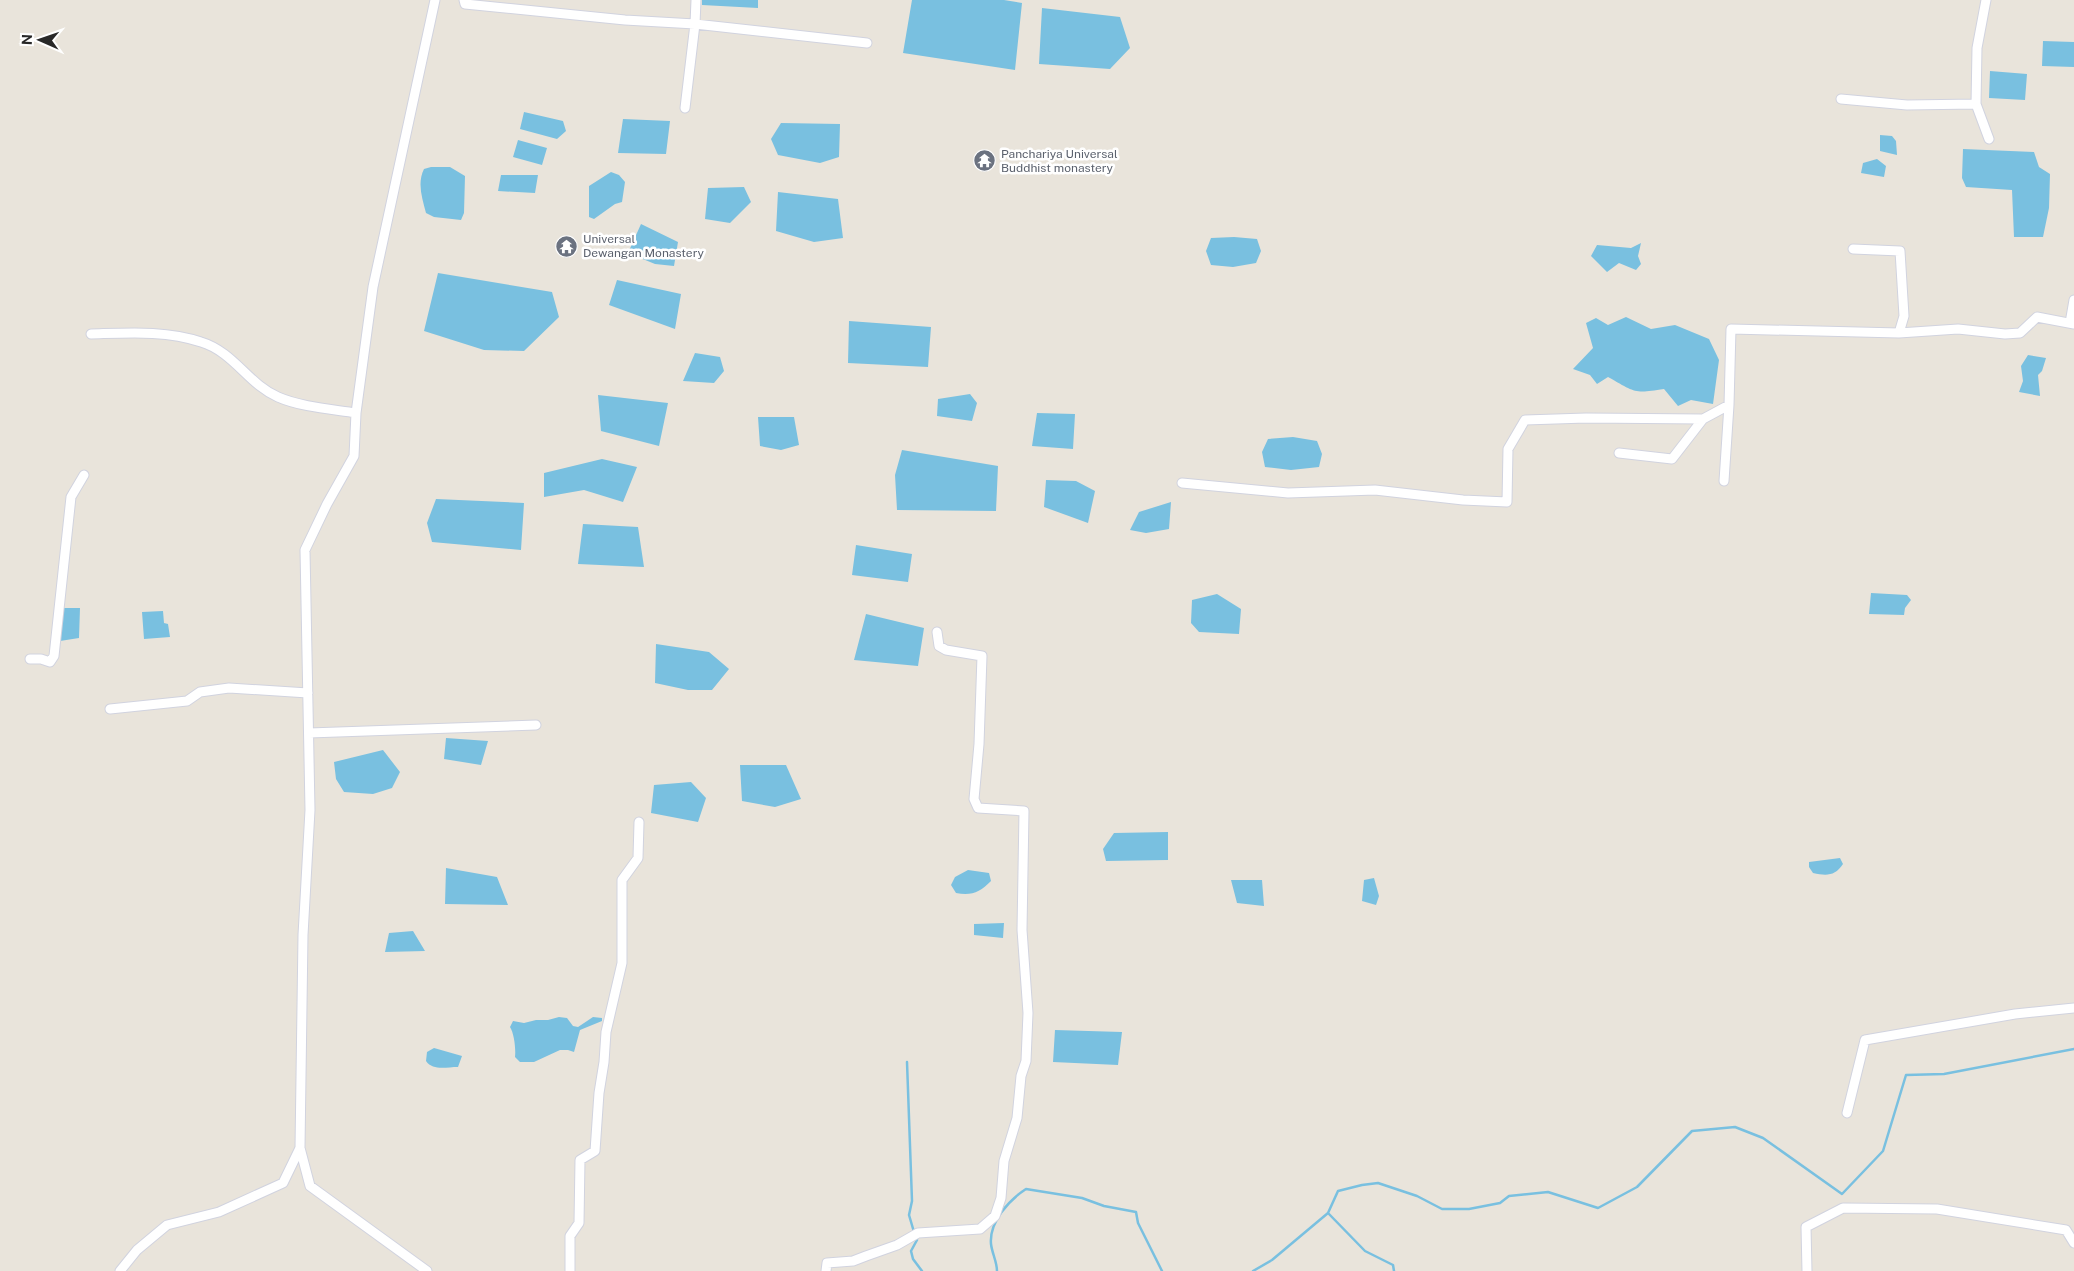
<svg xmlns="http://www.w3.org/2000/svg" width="2074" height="1271" font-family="'Public Sans',sans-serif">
	<rect width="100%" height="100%" fill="#e9e4db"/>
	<path fill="#79c0e0" d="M702,0H758V8L702,5Z
		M912,0H1004L1022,3L1015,70L903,53Z
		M1042,8L1120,17L1130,48L1110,69L1039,64Z
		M2043,41L2074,42V67L2042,66Z
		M1990,71L2027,74L2025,100L1989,98Z
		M524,112L563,121L566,131L557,139L520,129Z
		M623,119L670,121L666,154L618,153Z
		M781,123L840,124L839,157L820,163L778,155L771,139Z
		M1880,135L1892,136L1896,141L1897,155L1880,151Z
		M518,140L547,148L542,165L513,157Z
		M1963,149L2034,152L2039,167L2050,174L2049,208L2043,237H2014L2012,190L1966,187L1962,178Z
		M1877,159L1886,166L1884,177L1861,173L1863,163Z
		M431,167H450L465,176L464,213L461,220L434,217L426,213C422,198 417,183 424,169Z
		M611,172L619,175L625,182L622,202L615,204L594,219L589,217V186Z
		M501,175H538L535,193L498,191Z
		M744,187L751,202L730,223L705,219L708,188Z
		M778,192L838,199L843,238L814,242L776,231Z
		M641,224L678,242L674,266L655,264L628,253Z
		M1234,237L1257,239L1261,251L1256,263L1233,267L1211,265L1206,251L1211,238Z
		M1641,243L1638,256L1641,264L1636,270L1619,263L1607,272L1591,256L1597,245L1631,248Z
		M438,273L552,292L559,317L524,351L484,350L424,331Z
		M617,280L681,294L675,329L609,305Z
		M1626,317L1651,329L1675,325L1709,339L1719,360L1713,404L1691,400L1678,406L1664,389C1633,394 1635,392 1608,377L1597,384L1590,375L1573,369L1593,348L1586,323L1596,318L1608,325Z
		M849,321L931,327L928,367L848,363Z
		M695,353L720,357L724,371L714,383L683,381Z
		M2028,355L2046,358L2042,371L2038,375L2040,396L2019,392L2023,381L2021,366Z
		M970,394L977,403L972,421L937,416L938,399Z
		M598,395L668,403L659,446L601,431Z
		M1037,413L1075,414L1073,449L1032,446Z
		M758,417H794L799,445L781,450L760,446Z
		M1293,437L1317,441L1322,454L1319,467L1291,470L1265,467L1262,452L1268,439Z
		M902,450L998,466L996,511L897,510L895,475Z
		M602,459L637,467L623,502L584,490L544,497V473Z
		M1046,480L1076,481L1095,491L1088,523L1044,507Z
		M436,499L524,503L521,550L432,542L427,523Z
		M1171,502L1169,529L1146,533L1130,530L1139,512Z
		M583,524L638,527L644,567L578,564Z
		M856,545L912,554L908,582L852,575Z
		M1871,593L1907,595L1911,600L1905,608L1904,615L1869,614Z
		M1217,594L1241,609L1239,634L1199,632L1191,623L1192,600Z
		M61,608H80L79,638L60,641Z
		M163,611L164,623L168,624L170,637L144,639L142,612Z
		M866,614L924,628L918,666L854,660Z
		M656,644L709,652L729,669L712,690H688L655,683Z
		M446,738L488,741L481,765L444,759Z
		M383,750L400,772L392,788L373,794L344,792L336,779L334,762Z
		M740,765H786L801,799L775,807L742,801Z
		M691,782L706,798L698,822L651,813L654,785Z
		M1168,832V860L1106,861L1103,849L1114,833Z
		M1840,858L1843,864C1835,876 1827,876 1813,873L1809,867V862Z
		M446,868L497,877L508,905L445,904Z
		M968,870L989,873L991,881C980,892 972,896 956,893L951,885L955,877Z
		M1374,878L1379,896L1376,905L1362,901L1364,880Z
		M1231,880H1262L1264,906L1237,903Z
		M1004,923L1003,938L974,935V924Z
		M413,931L425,951L385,952L389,933Z
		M559,1017L567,1018L573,1026L578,1027L593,1017L602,1018V1021L580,1030L574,1052L568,1050H560L534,1062H520L515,1057C516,1049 514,1033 510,1027L513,1021L524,1023L536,1020H548Z
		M1055,1030L1122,1032L1118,1065L1053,1062Z
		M434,1048L462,1056L458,1067C446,1067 433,1071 426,1061L427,1052Z"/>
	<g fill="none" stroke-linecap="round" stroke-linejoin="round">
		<path stroke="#79c0e0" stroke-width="2.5" d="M907,1062L912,1201L909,1215L914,1232
			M1328,1213L1365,1251L1393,1265L1394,1271
			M916,1237L917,1240L911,1251L913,1259L922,1271
			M997,1271C997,1262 992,1253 991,1244C989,1222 1009,1200 1026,1189L1082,1198L1104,1206L1136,1212L1138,1223L1162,1271
			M1253,1271L1272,1260L1328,1213L1338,1191L1362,1185L1378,1183L1417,1196L1442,1209H1469L1500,1203L1509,1196L1548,1192L1598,1208L1637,1187L1692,1131L1735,1127L1763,1138L1842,1194L1883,1151L1906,1075L1944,1074L2074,1049"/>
		<defs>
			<path id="street" d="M464,0L465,4L625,20L695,24L867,43
				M1986,0L1977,48L1976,104L1989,139
				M1841,99L1907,105L1976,104
				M685,108L695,24L696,0
				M1853,249L1900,251L1904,316L1899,333
				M2070,323L2074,300
				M91,334C127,333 166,330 201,342C234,352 248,384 278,397C301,407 330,409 356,413
				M1619,453L1672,459L1703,419
				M1724,481L1729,405
				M1182,483L1288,493L1375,490L1463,500L1507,502L1508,449L1525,420L1586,418L1703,419L1729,405L1731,329L1899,333L1958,329L2005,334L2020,333L2037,317L2074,324
				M30,659H41L50,662L54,656L71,497L84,475
				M110,709L187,701L200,692L229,688L308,693
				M309,733L536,725
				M1847,1113L1865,1040L2015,1014L2074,1008
				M300,1148L310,1186L427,1271
				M120,1271L137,1250L167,1225L219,1212L283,1183L300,1148L303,935L310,810L305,550L327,504L354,456L356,413L373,287L435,0
				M570,1271V1236L579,1223L580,1160L595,1151L599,1093L604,1062L606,1032L622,963V880L638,858L639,822
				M826,1271L827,1263L853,1261L866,1256L897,1245L918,1233L980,1229L995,1216L1001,1198L1004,1161L1017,1118L1021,1076L1026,1061L1028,1013L1022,930L1024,811L978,808L974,799L979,744L982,656L946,650L939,646L937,632
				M1807,1271L1806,1227L1843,1208L1937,1209L2066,1230L2074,1243"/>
		</defs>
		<use href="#street" stroke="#d1d3df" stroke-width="11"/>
		<use href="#street" stroke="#fff" stroke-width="9"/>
	</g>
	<defs>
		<symbol id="temple-disc" viewBox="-11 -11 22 22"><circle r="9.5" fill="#6b7280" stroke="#fff"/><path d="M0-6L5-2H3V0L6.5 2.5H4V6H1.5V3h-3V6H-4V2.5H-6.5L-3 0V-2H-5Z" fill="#fff"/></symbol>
	</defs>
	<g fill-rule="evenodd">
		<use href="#temple-disc" x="972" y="148" width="25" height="25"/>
		<use href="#temple-disc" x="554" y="234" width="25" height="25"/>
	</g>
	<g text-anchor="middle" stroke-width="5" stroke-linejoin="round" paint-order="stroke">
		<g font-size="12" fill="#5b616d" stroke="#fff" text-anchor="start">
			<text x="1001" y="158">Panchariya Universal<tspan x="1001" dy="14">Buddhist monastery</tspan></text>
			<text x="583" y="243">Universal<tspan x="583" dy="14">Dewangan Monastery</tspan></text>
		</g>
	</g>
	<g transform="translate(40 40) rotate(272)" stroke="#ffffff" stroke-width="4" paint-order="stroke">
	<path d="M0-4L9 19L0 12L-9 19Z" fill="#282828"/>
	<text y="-8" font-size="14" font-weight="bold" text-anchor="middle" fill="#282828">N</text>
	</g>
</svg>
